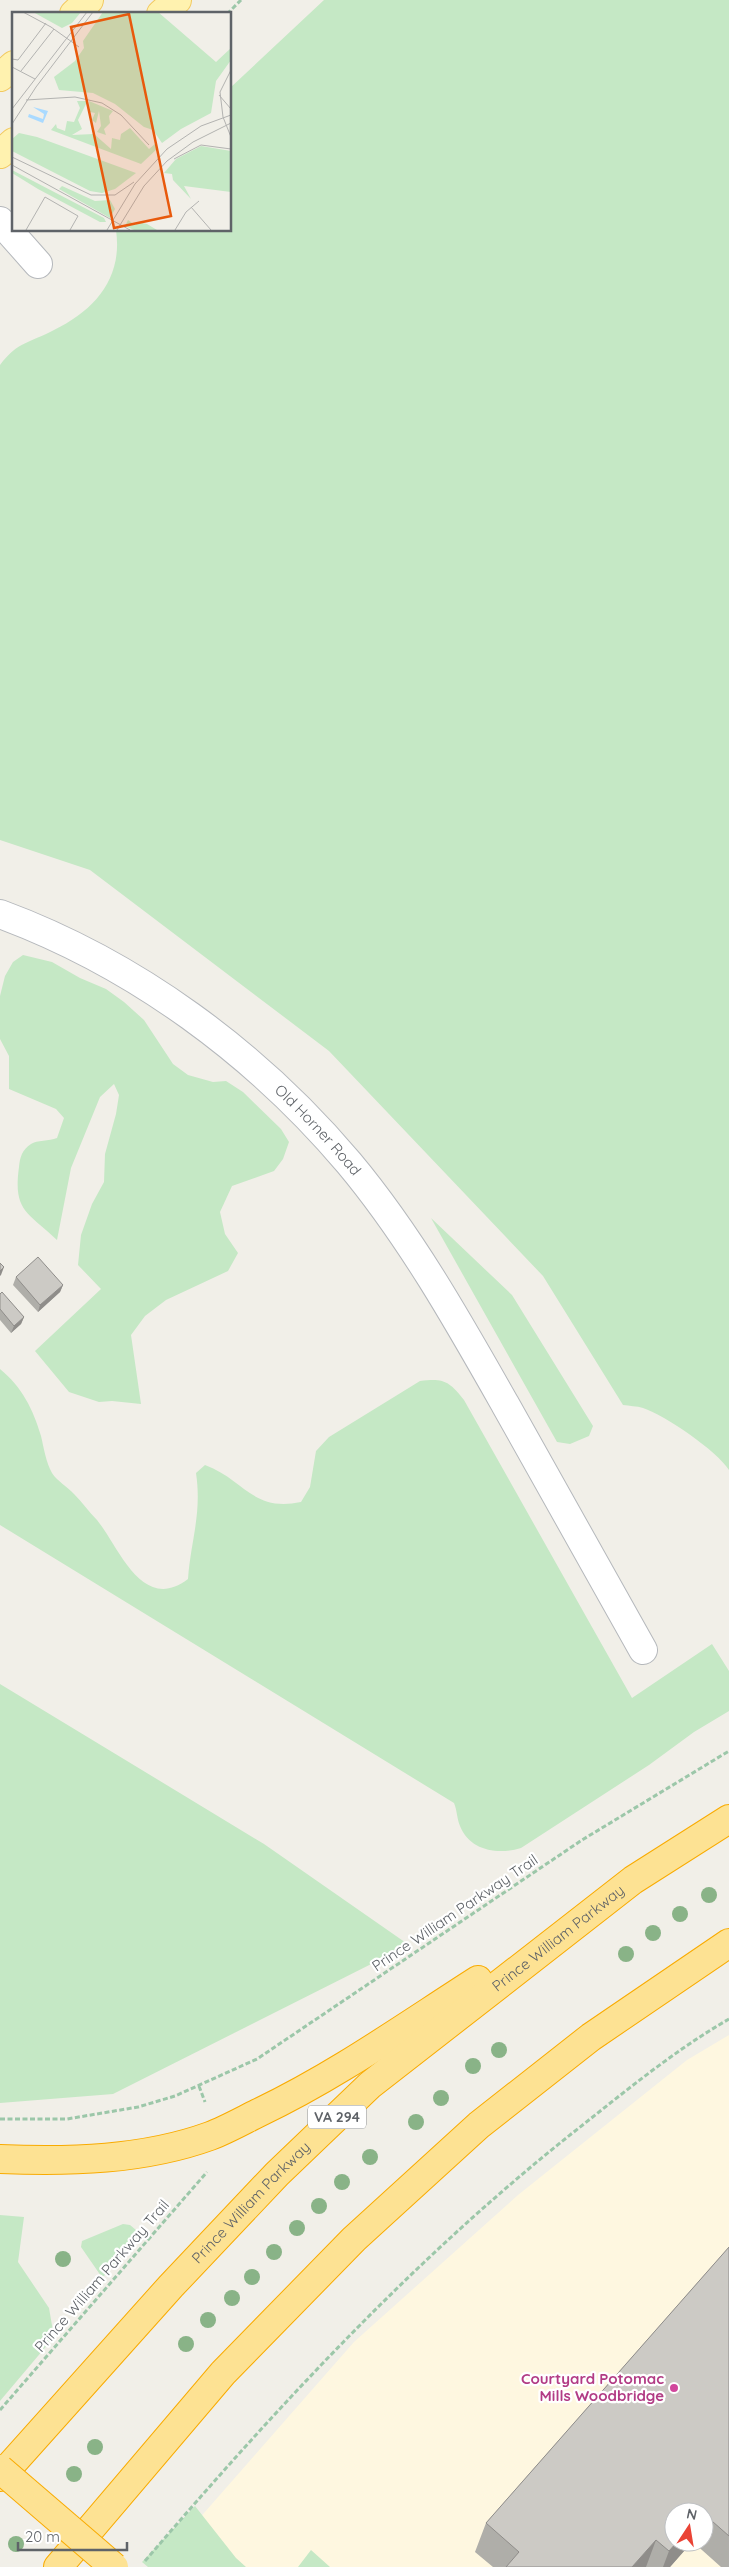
<svg xmlns="http://www.w3.org/2000/svg" width="729" height="2567" font-family="Quicksand,sans-serif">
	<rect width="100%" height="100%" fill="#f1efe8"/>
	<path fill="#fef7e0" fill-rule="evenodd" d="M729,2035V2567H212L197,2521L354,2342L518,2195L687,2060ZM674,2512H704V2542H674Z"/>
	<path fill="#c5e8c5" d="M324,0H729V1470C717,1451 665,1415 643,1408C637,1406 629,1406 623,1405L543,1276L329,1051L90,870L0,840V365C18,341 30,343 54,330C95,310 123,278 116,230H230V88Z
		M23,955L52,962L80,978L106,989L124,1002L144,1020L173,1064L188,1075L213,1082L226,1081L243,1092L281,1129L289,1142L283,1159L274,1171L232,1186L220,1212L225,1234L238,1253L228,1271L166,1300L145,1316L131,1335L141,1404L112,1401L99,1402L69,1392L35,1351L101,1289L78,1265L81,1235L92,1204L104,1182L105,1154L116,1114L119,1095L114,1084L100,1097L71,1168L57,1240C27,1212 13,1211 19,1167C20,1157 22,1150 31,1144C37,1140 49,1141 57,1138L64,1118L56,1109L9,1089V1056L0,1039V996L5,976L13,962Z
		M431,1218L512,1295L593,1426L589,1436L570,1444L557,1442Z
		M0,1369C22,1387 33,1409 41,1436C44,1449 46,1462 52,1473C57,1481 68,1487 74,1494C82,1502 89,1512 97,1520C119,1547 142,1614 188,1579C191,1539 202,1514 196,1473L205,1465C245,1480 252,1512 301,1502L310,1487L316,1451L329,1437L420,1381C444,1378 449,1381 464,1400L632,1698L712,1644L729,1671V1711L694,1732L649,1765L521,1848C498,1855 470,1851 460,1826C457,1819 457,1810 454,1803L0,1525Z
		M0,1684L264,1844L409,1945L113,2094L0,2103Z
		M0,2215L24,2217L18,2262L49,2308L54,2337L0,2401Z
		M123,2224L130,2225L136,2230L133,2243L104,2276H101L81,2247L82,2241Z
		M195,2506L236,2558L246,2567H148L142,2562Z
		M311,2550L330,2567H298Z"/>
	<g fill="none" stroke-linecap="round" stroke-linejoin="round">
		<defs>
			<g id="minor">
				<path d="M0,221L38,264"/>
				<path id="s1" d="M0,914C135,964 256,1053 349,1163C410,1236 458,1321 505,1404C551,1486 597,1568 643,1650"/>
			</g>
			<path id="major" d="M74,14L89,0
				M161,14L177,0
				M0,77L14,65
				M0,154L14,142"/>
			<g id="highway">
				<path d="M0,2159C69,2162 144,2160 210,2136C226,2130 242,2121 258,2113C336,2076 406,2026 478,1980"/>
				<path id="s2" d="M0,2477L171,2286L277,2174L370,2085L633,1880L729,1819"/>
				<path d="M58,2567L223,2373L354,2239L479,2125L591,2037L729,1943"/>
			</g>
		</defs>
		<use href="#minor" stroke="#b5b8bc" stroke-width="30"/>
		<use href="#major" stroke="#f2c960" stroke-width="30"/>
		<use href="#highway" stroke="#f9ab00" stroke-width="30"/>
		<path stroke="#9cc7a9" stroke-width="3" stroke-dasharray="5 2.5" stroke-linecap="butt" d="M227,14L241,0
			M199,2086L205,2102
			M0,2119H67L138,2107L175,2096L257,2059L582,1840L729,1751
			M0,2410L207,2172
			M145,2561C276,2408 412,2261 570,2135C622,2094 672,2052 729,2019"/>
		<use href="#minor" stroke="#fff" stroke-width="28"/>
		<use href="#major" stroke="#fff2af" stroke-width="28"/>
		<use href="#highway" stroke="#fde293" stroke-width="28"/>
		<defs>
			<path id="highway-bridge" d="M0,2469L114,2567"/>
		</defs>
		<use href="#highway-bridge" stroke="#f9ab00" stroke-width="30" stroke-linecap="butt"/>
		<use href="#highway-bridge" stroke="#fde293" stroke-width="28"/>
	</g>
	<g fill="#89b387">
		<circle cx="709" cy="1895" r="8"/>
		<circle cx="680" cy="1914" r="8"/>
		<circle cx="653" cy="1933" r="8"/>
		<circle cx="626" cy="1954" r="8"/>
		<circle cx="499" cy="2050" r="8"/>
		<circle cx="473" cy="2066" r="8"/>
		<circle cx="441" cy="2098" r="8"/>
		<circle cx="416" cy="2122" r="8"/>
		<circle cx="370" cy="2157" r="8"/>
		<circle cx="342" cy="2182" r="8"/>
		<circle cx="319" cy="2206" r="8"/>
		<circle cx="297" cy="2228" r="8"/>
		<circle cx="274" cy="2252" r="8"/>
		<circle cx="63" cy="2259" r="8"/>
		<circle cx="252" cy="2277" r="8"/>
		<circle cx="232" cy="2298" r="8"/>
		<circle cx="208" cy="2320" r="8"/>
		<circle cx="186" cy="2344" r="8"/>
		<circle cx="95" cy="2447" r="8"/>
		<circle cx="74" cy="2474" r="8"/>
		<circle cx="16" cy="2544" r="8"/>
	</g>
	<path fill="#afaea9" d="M16,1277L63,1285L60,1292L38,1312L13,1285Z
		M0,1294L24,1317L21,1324L11,1333L0,1320Z
		M729,2247V2567H721L693,2542H704V2512H674L692,2542L670,2567H493L475,2552L486,2523Z"/>
	<path fill="#8f8d8a" d="M4,1267L1,1275L0,1276V1271Z
		M63,1285L60,1292L38,1312L40,1305Z
		M24,1317L21,1324L11,1333L14,1326Z
		M656,2540L646,2567H632Z
		M677,2542H692L670,2567H663L669,2551Z"/>
	<path fill="#cccac5" stroke="#8f8d8a" d="M38,1257L63,1285L40,1305L16,1277Z
		M0,1263L4,1267L0,1271Z
		M2,1292L24,1317L14,1326L0,1309V1294Z
		M729,2247V2536L704,2514V2512H674V2542H677L669,2551L656,2540L632,2567H506L519,2552L486,2523Z"/>
	<circle fill="#d1479c" stroke="#fff" stroke-width="2" cx="674" cy="2388" r="5"/>
	<g text-anchor="middle" stroke-width="4.5" stroke-linejoin="round" paint-order="stroke">
		<rect fill="#fff" stroke="#8f9295" stroke-width="1" x="308" y="2105.5" width="58" height="23" rx="4"/>
		<g font-size="14" font-weight="bold" fill="#5f6368">
			<text x="337" y="2122">VA 294</text>
		</g>
		<g font-size="15" fill="#5f6368" stroke="#fff">
			<text dy="5" stroke="none"><textPath href="#s1" startOffset="388">Old Horner Road</textPath></text>
			<text transform="translate(455 1913) rotate(-34)" y="5">Prince William Parkway Trail</text>
			<text dy="5" stroke="none"><textPath href="#s2" startOffset="778">Prince William Parkway</textPath></text>
			<text dy="5" stroke="none"><textPath href="#s2" startOffset="372">Prince William Parkway</textPath></text>
			<text transform="translate(102 2276) rotate(-49)" y="5">Prince William Parkway Trail</text>
		</g>
		<g font-size="15" font-weight="bold" fill="#b23c85" stroke="#fff" text-anchor="end">
			<text x="664" y="2384">Courtyard Potomac<tspan x="664" dy="17">Mills Woodbridge</tspan></text>
		</g>
	</g>
	<g transform="translate(12 12)">
		<rect width="219" height="219" fill="#f1efe8"/>
		<path d="M21,0H69L60,11L50,16ZM91,0H146L204,50L219,36V48L204,69L199,101L169,117L150,131L141,118L132,115L103,92L81,81L47,78L42,65L63,49L72,36L71,29ZM65,89H74V92L66,108L70,117L60,123L82,122L99,137L100,126L108,128L109,122L118,116L137,137L143,132L146,136L129,152L39,118L44,112L45,116L53,119L55,109L62,110L68,96ZM77,89L101,99L97,104L98,111L92,117L94,123L85,120L89,114L87,99L84,111L80,108L83,101L78,100ZM7,121L25,125L124,161L103,177L90,181L78,179L0,139V127ZM189,134L219,139V180L172,174L179,187L161,168L160,162L152,161L164,147ZM0,158L92,206L94,210H88L26,177L0,161ZM50,174L83,189L98,188L103,197L98,206L47,177ZM116,208L123,213L126,210L135,212L145,218H122L113,214Z" fill="#c5e8c5"/>
		<path d="M21,95L36,99L31,111L16,105L17,102L31,107L32,102Z" fill="#aadaff"/>
		<path fill="none" stroke="#b3b3b1" stroke-width="1" d="M11,0L39,15L67,35M0,47L6,48L34,11M0,55L23,67M9,59L42,17M207,83L219,97M14,88L63,85L90,91L109,103L137,133M0,97L75,0M211,105L208,80L219,58M211,105L219,125M0,112L24,75L81,0M0,145L79,183H103L122,170M162,147L189,133L219,137M0,153L118,218M179,195L199,218M14,218L33,185L66,204L58,218M95,218L123,172L155,137L189,114L219,103M105,218L132,174L155,149L181,130L219,111M163,218L174,200L187,189"/>
		<path fill="#e8590c" fill-opacity="0.15" stroke="#e8590c" stroke-width="2.5" d="M117,2L159,204L102,216L59,15Z"/>
		<rect width="219" height="219" fill="none" stroke="#5f6368" stroke-width="2.5"/>
	</g>
	<g transform="translate(689 2527) rotate(12)"><circle r="24" fill="#ffffff" stroke="#bfc1c3"/>
	<path d="M0-4L9 19L0 12L-9 19Z" fill="#ea4335"/>
	<text y="-8" font-size="14" font-weight="bold" text-anchor="middle" fill="#5f6368">N</text>
	</g>
	<path d="M18 2542v8h109v-8" fill="none" stroke="#5f6368" stroke-width="2.5"/>
	<text x="25" y="2542" font-size="15" fill="#5f6368" stroke="#ffffff" stroke-width="4" paint-order="stroke">20 m</text>
</svg>
